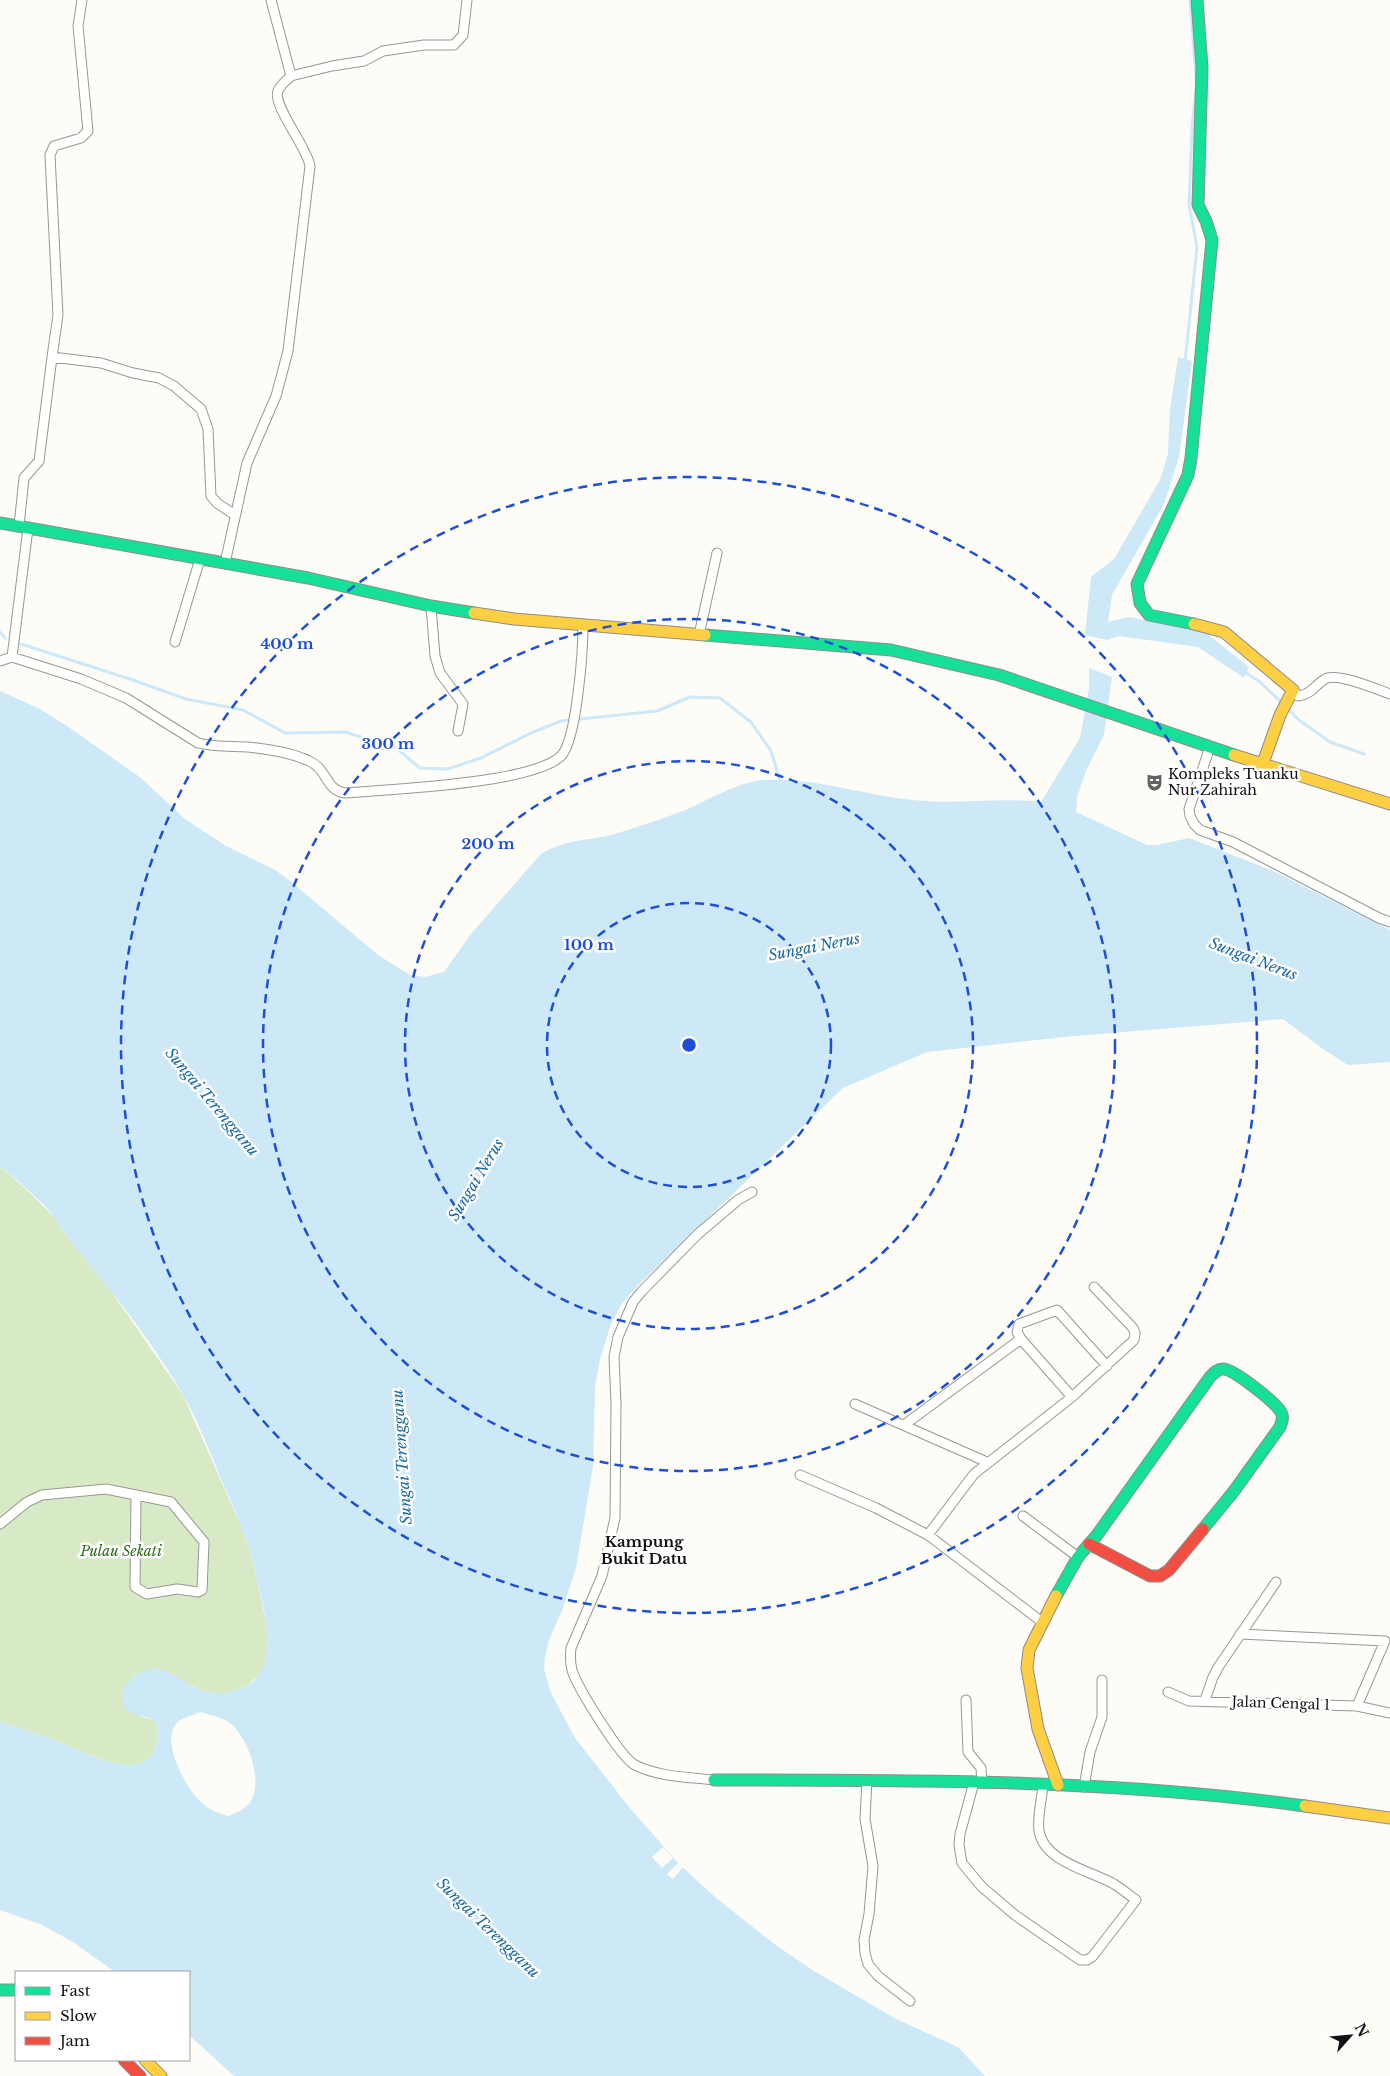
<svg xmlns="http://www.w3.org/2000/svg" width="1390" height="2076" font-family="'Libre Baskerville',serif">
	<rect width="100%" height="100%" fill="#fdfcf7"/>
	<path fill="#d8eac5" d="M0,1166L32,1195L55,1218L69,1239L107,1285L183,1395L245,1535L254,1566L268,1632L267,1661L262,1672L248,1685L230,1694H215L202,1691L171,1675L134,1676L122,1694L139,1716L154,1720C160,1729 159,1739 155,1749C152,1758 141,1765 131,1766C115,1767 74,1748 58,1742C39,1734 19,1728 0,1722Z"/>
	<path fill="#cde8f7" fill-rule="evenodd" d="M1178,357L1192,361L1179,457L1164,504L1112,595L1108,622L1129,617L1205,632L1249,667L1244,678L1198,647L1119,636L1107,640L1085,635L1091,577L1114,559L1160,480L1168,454L1170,410Z
		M1089,668L1112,677L1104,735L1086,771L1077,797L1076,812L1147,845H1157L1189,838L1271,870L1390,930V1062L1348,1065L1323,1049L1283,1019L1074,1036L927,1052L843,1088L638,1285L621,1305L611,1324L600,1359L595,1388L593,1466L576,1568L563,1608L549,1640L545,1657L544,1669L551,1693L575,1738L629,1807L678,1863L716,1898L777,1946L814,1971L896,2019L958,2047L985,2076H234L189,2035V1972H115L73,1942L40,1924L0,1910V1722C19,1728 39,1734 58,1742C76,1749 113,1767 131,1765C141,1765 152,1758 155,1749C159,1739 160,1729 154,1720C145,1715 131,1717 125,1707C114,1689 139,1667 157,1669C174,1671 188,1687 204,1691C218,1695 229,1694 243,1688C285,1668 262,1606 255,1571C249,1542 237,1516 225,1488C212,1458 199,1422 182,1393C152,1342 114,1293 76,1248C68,1238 62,1228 55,1218C40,1199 19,1182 0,1166V691L40,709L67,726L141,778L185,819L226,846L275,870L289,880L378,955L410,975L425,977L444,972L471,934L540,855C562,839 592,841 618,833C640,826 662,819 683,811C707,801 737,782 764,780C814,777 863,795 913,800C956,805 999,797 1041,802L1080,738L1089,689ZM201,1712C210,1715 222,1717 230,1723C248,1738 265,1782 249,1804C244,1810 235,1813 229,1816C218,1814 206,1808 199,1800C185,1786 161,1742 176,1724C182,1717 193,1715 201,1712Z"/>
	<path fill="#fdfcf7" d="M663,1847L673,1858L662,1868L652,1857Z
		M678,1863L683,1867L673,1879L667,1874Z"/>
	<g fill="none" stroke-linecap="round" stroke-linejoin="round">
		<path stroke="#cde8f7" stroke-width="3" d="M1190,0L1196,79
			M1185,362L1197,247L1189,205L1192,126L1196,90
			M0,632L5,638
			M21,644L133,680L186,699L243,710L285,733L345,732L396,748L420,768L447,769L481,758L531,733L561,721L657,711L690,697L720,698L751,722L771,751L781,784
			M1245,672L1260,682L1282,703
			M1287,708L1299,720L1330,742L1364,754"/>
		<defs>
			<path id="street" d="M82,0L78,26L88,131L81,138L54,146L50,155L58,315L52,357L101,363L133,373L159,378L174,386L201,409L208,429L211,496L217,503L235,515
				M291,76L332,66L364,61L383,51L424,45H454L463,35L467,0
				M19,526L24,478L39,461L52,357
				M225,563L247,463L276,396L288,351L310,166C307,147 272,105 278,91C280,85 287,80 291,76L271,0
				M431,606L435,656L440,673L463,704L458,731
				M699,635L717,553
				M175,642L200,559
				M12,657L28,528
				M0,661L12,657L81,679L126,698L198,743C214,747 231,746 248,747C268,749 290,752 309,761C328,769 324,789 345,793C389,789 532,784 561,756C577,740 583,649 583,625
				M1293,690L1298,696C1311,695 1315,685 1325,679C1337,672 1376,689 1390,694
				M1210,747L1189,809L1190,816L1194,824L1200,830L1233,842L1379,918L1390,922
				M1072,1397L1021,1339L1017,1332L1019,1324L1057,1310L1107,1366
				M855,1404L987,1462
				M904,1425L1021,1339
				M800,1475L876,1508L928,1535L1042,1622
				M1023,1516L1078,1557
				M0,1524L27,1502L42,1495L106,1489L171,1502L204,1542L202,1590L198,1592L177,1589L147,1594L135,1587L136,1496
				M928,1535L974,1474L1072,1397L1134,1340L1135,1333L1133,1328L1094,1287
				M1240,1634L1385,1641L1357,1706
				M1168,1692L1189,1701L1357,1706L1390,1713
				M966,1700L968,1752L981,1768L982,1783
				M1205,1700L1213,1677L1219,1666L1276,1582
				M714,1780C688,1777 659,1777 635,1765C621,1758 577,1687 572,1670C570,1662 570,1656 571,1648L602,1576L615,1518L616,1404L614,1357L618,1337L633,1302L642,1291L698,1234L738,1200L752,1192
				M867,1780L865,1819L873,1866L869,1914L864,1940L865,1953L868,1964L878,1976L910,2001
				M974,1782L960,1834L959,1845L962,1863L982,1887L1015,1915L1080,1960H1087L1092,1957L1136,1900C1129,1895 1122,1889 1114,1884C1091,1871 1044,1862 1039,1831C1037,1816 1042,1799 1043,1785
				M1084,1787L1090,1752L1102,1717V1680"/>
			<path id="fast" d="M0,523L308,578L431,606L474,613
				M1194,624L1149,615L1140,603L1137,584L1188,475L1191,458L1212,240L1206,221L1198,205L1202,67L1197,0
				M705,635L891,650L999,675L1234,755
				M1056,1596L1078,1557L1097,1535L1210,1377C1214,1373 1217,1369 1223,1369C1234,1369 1276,1403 1281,1412C1284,1417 1282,1422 1280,1427L1234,1491L1203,1529
				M714,1780C911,1780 1109,1779 1305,1806
				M0,1990H16"/>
			<path id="slow" d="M474,613L514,619L705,635
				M1194,624L1224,632L1293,690L1280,715L1263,763
				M1234,755L1390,804
				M1056,1596L1029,1650L1027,1668L1038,1729L1058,1785
				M1305,1806L1390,1818
				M145,2060L161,2076"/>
			<path id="jam" d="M1089,1544L1150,1576H1160L1169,1570L1203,1529
				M124,2060L140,2076"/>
		</defs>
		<use href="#street" stroke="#979795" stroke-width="11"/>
		<use href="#fast" stroke="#8e8d8b" stroke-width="13"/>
		<use href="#slow" stroke="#8e8d8b" stroke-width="13"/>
		<use href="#jam" stroke="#8e8d8b" stroke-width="13"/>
		<use href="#street" stroke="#fffffe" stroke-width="9"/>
		<use href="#fast" stroke="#16e098" stroke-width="11"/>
		<use href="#slow" stroke="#ffcf43" stroke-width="11"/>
		<use href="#jam" stroke="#f24e42" stroke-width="11"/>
	</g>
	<g fill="none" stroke="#1d4ed8" stroke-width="2.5" stroke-dasharray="9 6">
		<circle cx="689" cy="1045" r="142"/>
		<circle cx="689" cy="1045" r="284"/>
		<circle cx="689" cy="1045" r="426"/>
		<circle cx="689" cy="1045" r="568"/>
	</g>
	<defs>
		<symbol id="theatre-bare" viewBox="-9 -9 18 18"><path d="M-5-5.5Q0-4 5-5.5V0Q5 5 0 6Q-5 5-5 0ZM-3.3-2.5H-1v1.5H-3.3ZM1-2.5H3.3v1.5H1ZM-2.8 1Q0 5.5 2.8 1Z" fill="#646362" stroke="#fff" stroke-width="2.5" paint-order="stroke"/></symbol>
	</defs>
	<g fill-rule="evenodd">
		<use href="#theatre-bare" x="1142" y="770" width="25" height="25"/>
	</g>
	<g text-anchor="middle" stroke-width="5" stroke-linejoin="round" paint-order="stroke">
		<g font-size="14" fill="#111" stroke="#fff" text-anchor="start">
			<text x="1168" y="779">Kompleks Tuanku<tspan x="1168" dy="16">Nur Zahirah</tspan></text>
		</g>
		<g font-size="14" font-style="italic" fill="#2f6b1f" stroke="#fff">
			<text x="121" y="1556">Pulau Sekati</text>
		</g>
		<g font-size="14" fill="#111" stroke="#fff">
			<text transform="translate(1281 1703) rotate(2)" y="5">Jalan Cengal 1</text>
		</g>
		<g font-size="15" font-style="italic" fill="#1768a6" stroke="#fff">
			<text transform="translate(814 947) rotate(-11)" y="5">Sungai Nerus</text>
			<text transform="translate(1253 959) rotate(21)" y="5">Sungai Nerus</text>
			<text transform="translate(212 1102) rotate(50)" y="5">Sungai Terengganu</text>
			<text transform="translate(476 1180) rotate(-59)" y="5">Sungai Nerus</text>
			<text transform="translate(402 1457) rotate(-94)" y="5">Sungai Terengganu</text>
			<text transform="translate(488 1928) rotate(44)" y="5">Sungai Terengganu</text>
		</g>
		<g font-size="15" font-weight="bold" fill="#111" stroke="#fff">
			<text x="644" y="1547">Kampung<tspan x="644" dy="17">Bukit Datu</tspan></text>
		</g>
	</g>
	<circle cx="689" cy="1045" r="8" fill="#1d4ed8" stroke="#fff" stroke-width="2.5"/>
	<g font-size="15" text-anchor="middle" font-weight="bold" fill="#1d4ed8" stroke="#fff" stroke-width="5" stroke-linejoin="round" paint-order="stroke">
		<text x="287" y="649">400 m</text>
		<text x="388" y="749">300 m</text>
		<text x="488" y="849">200 m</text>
		<text x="589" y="950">100 m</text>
	</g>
	<rect x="15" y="1971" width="175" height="90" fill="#ffffff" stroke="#a0a0a0"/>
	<rect x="25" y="1987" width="25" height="8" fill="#16e098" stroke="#a0a0a0"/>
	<text x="60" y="1996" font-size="15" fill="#111111">Fast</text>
	<rect x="25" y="2012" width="25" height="8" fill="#ffcf43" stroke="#a0a0a0"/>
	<text x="60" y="2021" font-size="15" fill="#111111">Slow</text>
	<rect x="25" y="2037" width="25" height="8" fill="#f24e42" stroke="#a0a0a0"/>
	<text x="60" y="2046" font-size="15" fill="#111111">Jam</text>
	<g transform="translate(1350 2036) rotate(63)" stroke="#ffffff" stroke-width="4" paint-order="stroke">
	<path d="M0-4L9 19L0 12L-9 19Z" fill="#111111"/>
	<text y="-8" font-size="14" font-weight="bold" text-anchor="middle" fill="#111111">N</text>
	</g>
</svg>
